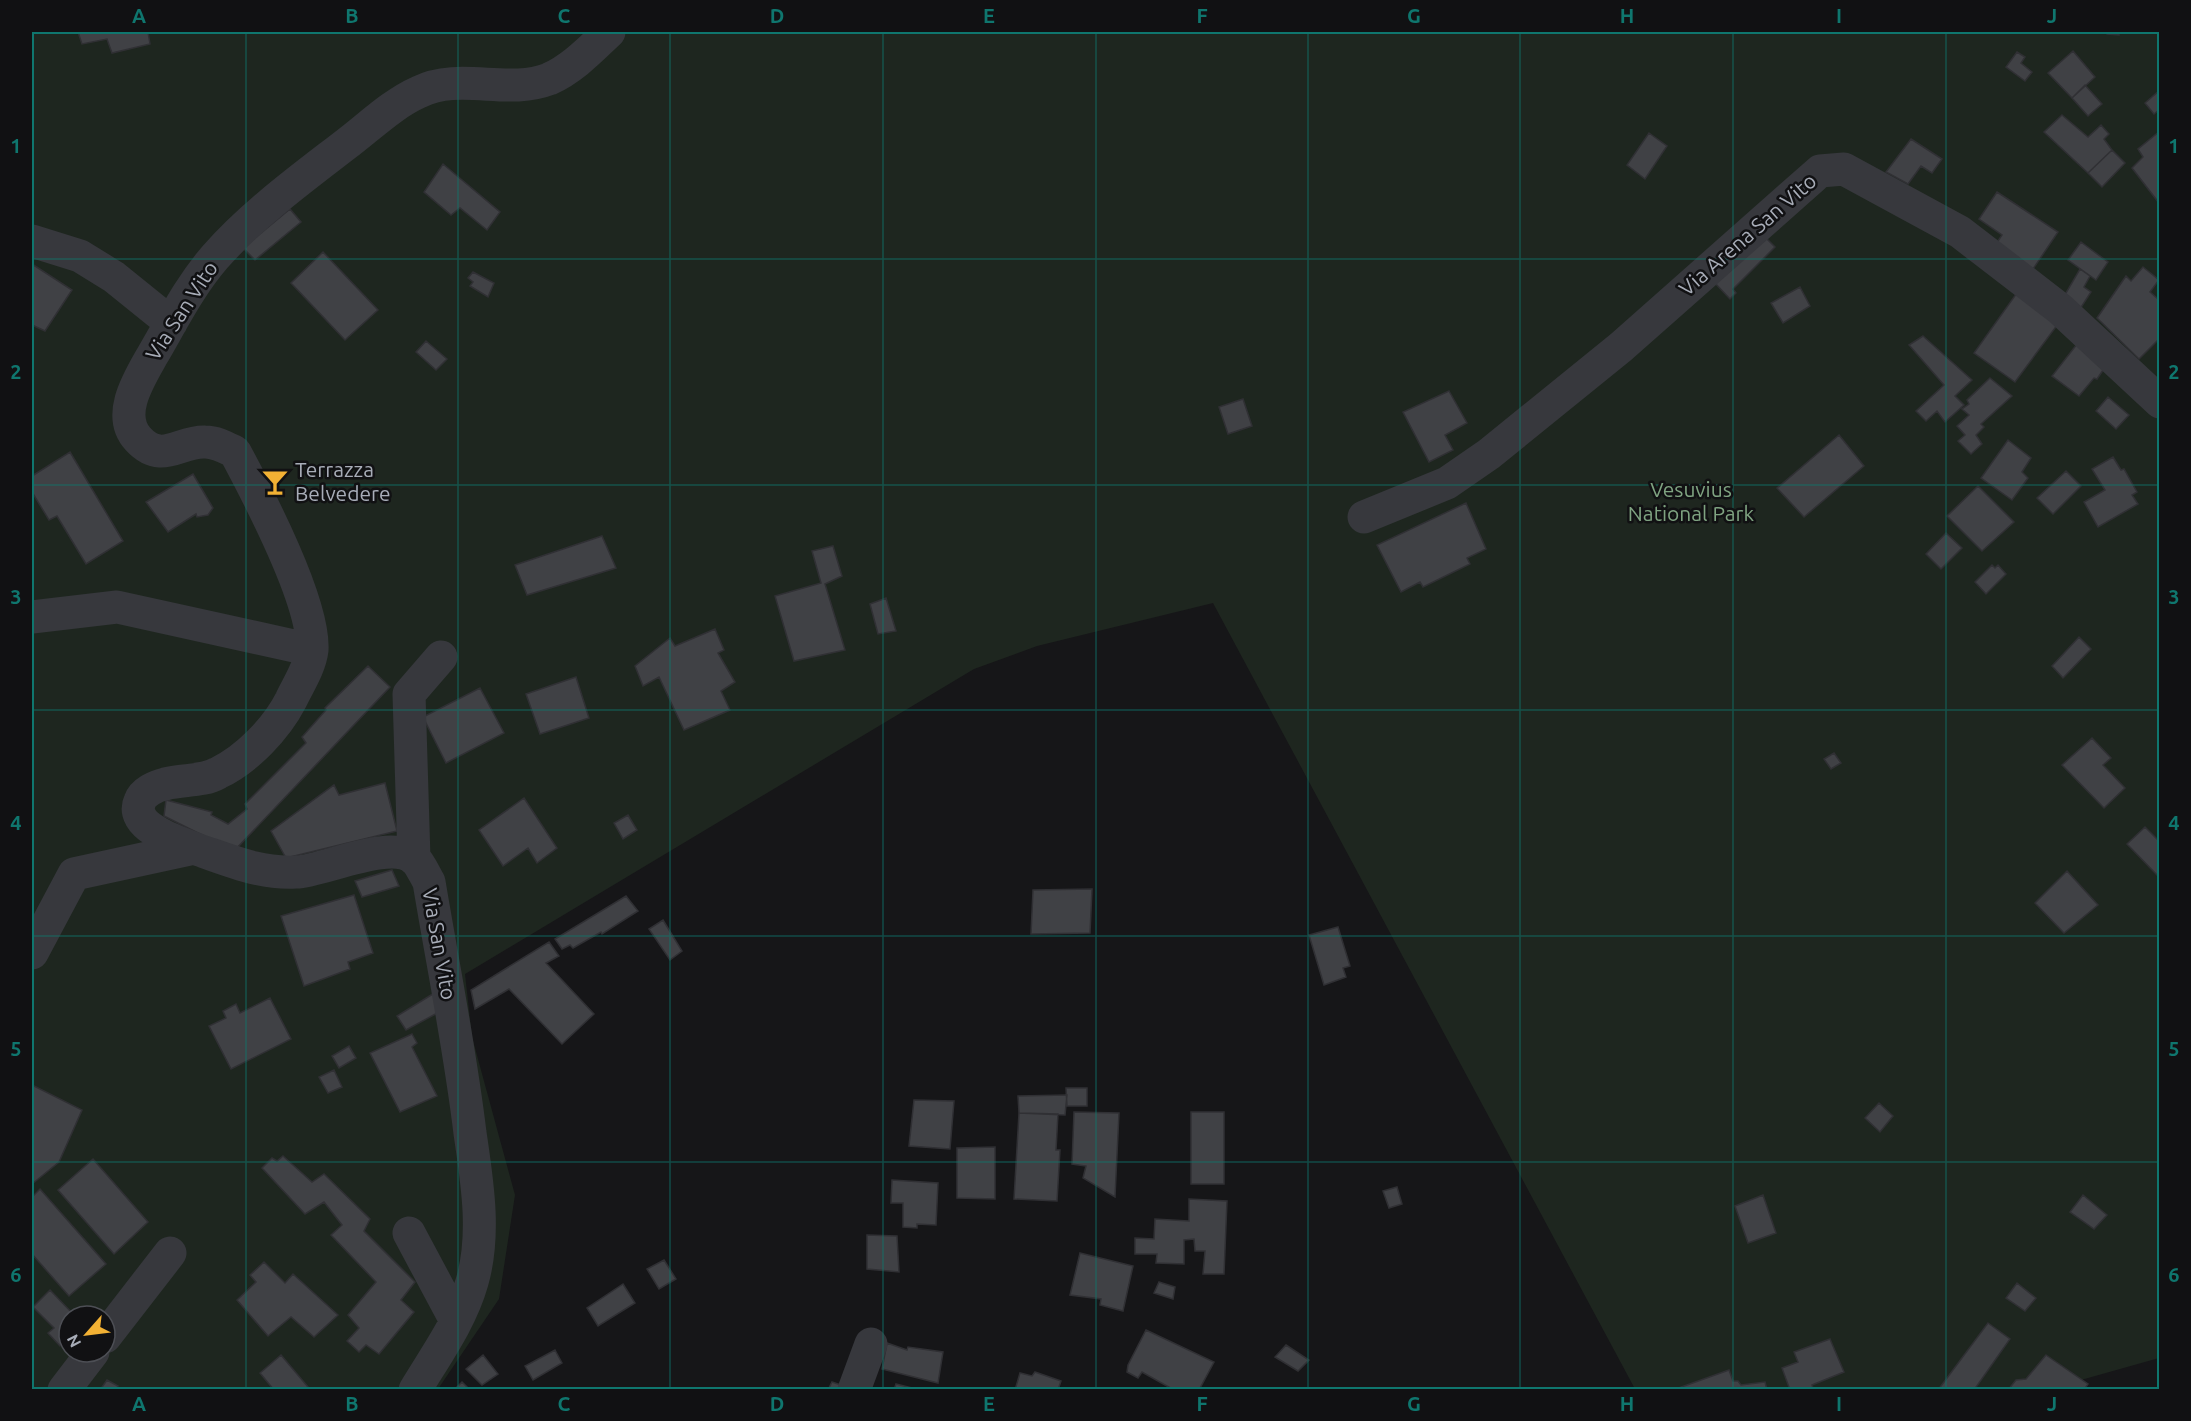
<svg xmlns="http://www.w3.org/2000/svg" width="2191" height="1421" font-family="Ubuntu,sans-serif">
	<rect width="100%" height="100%" fill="#161618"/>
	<path fill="#1e261f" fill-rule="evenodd" d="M32,32H2159V1358L2049,1389H1635L1213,603L1037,646L974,669L465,974L472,1037L515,1195L499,1299L438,1389H32ZM69,1316H105V1352H69Z"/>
	<path fill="#404145" stroke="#303034" stroke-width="1.5" d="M78,32H148L150,44L112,53L107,39L82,44Z
		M2106,32H2119V35L2107,34Z
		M2073,51L2095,77L2072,98L2048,73Z
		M2017,52L2025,57L2021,63L2032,72L2025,81L2006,67Z
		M2085,85L2102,104L2088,116L2072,98Z
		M2160,90V109L2154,114L2145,103Z
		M2062,115L2088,137L2101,125L2109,134L2104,139L2112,150L2088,173L2044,132Z
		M2160,131V202L2159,203L2132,168L2143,157L2138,149Z
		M1649,133L1667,146L1645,179L1627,165Z
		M1911,139L1942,159L1932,173L1921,166L1908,184L1886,172Z
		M2112,150L2125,163L2102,187L2088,173Z
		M443,164L500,212L487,230L460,208L451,215L424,192Z
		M1997,192L2058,232L2031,272L1994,247L2002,235L1979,219Z
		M290,209L301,222L255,260L243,248Z
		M1765,237L1775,247L1733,289L1736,293L1730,299L1714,282Z
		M2081,242L2108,262L2096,280L2068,260Z
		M323,252L378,310L345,340L291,283Z
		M32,264L72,290L45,331L32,325Z
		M2143,267L2159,280L2150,292L2157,298L2160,296V338L2139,359L2097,318L2126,276L2131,281Z
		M2080,269L2090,276L2084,287L2091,292L2080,309L2063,298Z
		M473,272L494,283L488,297L470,286L473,282L468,278Z
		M1800,287L1810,306L1783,323L1771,303Z
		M2019,290L2061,320L2015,382L1974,353Z
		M1923,336L1972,380L1955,396L1964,405L1945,422L1937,411L1926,421L1916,411L1944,385L1909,345Z
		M2081,339L2110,360L2097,379L2094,378L2079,396L2052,376Z
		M426,341L447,359L436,370L416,352Z
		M1990,378L2012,396L1981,424L1984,427L1976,435L1982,444L1971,454L1958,441L1965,435L1957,426L1969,415L1962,409L1969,404L1967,400Z
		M1449,391L1467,423L1445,435L1453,450L1429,462L1403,412Z
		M2108,397L2129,415L2116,429L2096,411Z
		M1243,399L1252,426L1228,434L1219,407Z
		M1839,435L1864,466L1804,517L1777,488Z
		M2008,440L2031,458L2022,472L2028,478L2012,500L1981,478Z
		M70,452L123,541L86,564L57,516L49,520L32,492V476Z
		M2113,457L2121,470L2124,469L2137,492L2132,495L2138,504L2098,527L2084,502L2105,490L2092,469Z
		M2066,471L2081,486L2053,514L2037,498Z
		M193,474L213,508L208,515L197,517L196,514L168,532L146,502Z
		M1978,486L2014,522L1982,551L1947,516Z
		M1466,503L1486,549L1467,558L1470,564L1423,587L1420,582L1401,592L1377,545Z
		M1946,533L1962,548L1941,569L1926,554Z
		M602,536L616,568L527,595L515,565Z
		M833,546L842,576L825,584L845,650L794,661L775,596L821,583L812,551Z
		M1992,565L1995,568L1998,565L2006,574L1986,594L1975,582Z
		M886,598L896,631L878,634L870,604Z
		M715,629L724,650L718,653L735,682L721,691L730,710L684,730L659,677L643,686L635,666L670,638L675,646Z
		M2079,637L2091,649L2063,678L2052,666Z
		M368,666L390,687L234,851L164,816L166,800L212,812L211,815L228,824L247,809L245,804L306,743L302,737L326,710L325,708Z
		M576,677L589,718L540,734L526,694Z
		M480,688L504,733L446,763L423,717Z
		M2092,738L2111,758L2103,765L2125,788L2104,808L2062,765Z
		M1834,753L1841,763L1831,769L1824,759Z
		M385,783L397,831L286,858L271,831L334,785L339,795Z
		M524,798L557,848L537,863L528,848L503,866L479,830Z
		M628,815L637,830L623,839L614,823Z
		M2145,827L2160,842L2158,876L2127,844Z
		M392,870L399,886L362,897L355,881Z
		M2067,871L2098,905L2064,933L2035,903Z
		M1092,889L1090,933L1031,934L1033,890Z
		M354,895L373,953L348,962L350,969L304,986L281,916Z
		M626,896L638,911L602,934L601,932L573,948L570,945L562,949L555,939Z
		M663,920L682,951L670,960L649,929Z
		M1338,927L1350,966L1343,968L1346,977L1324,985L1309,935Z
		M549,942L559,956L546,963L594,1014L562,1044L509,989L475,1009L471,990Z
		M436,992L441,1011L406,1030L397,1016Z
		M270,998L291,1039L231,1069L209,1026L226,1018L223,1011L236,1004L240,1013Z
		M412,1034L417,1043L412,1047L437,1096L400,1112L370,1053Z
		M349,1046L356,1058L339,1068L332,1056Z
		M334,1070L342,1087L328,1093L319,1077Z
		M32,1085L82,1110L59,1162L32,1184Z
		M1066,1088H1087V1106H1067Z
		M1067,1095L1065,1115L1019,1113L1018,1096Z
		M914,1100L954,1101L950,1149L909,1146Z
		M1879,1103L1893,1116L1880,1132L1865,1118Z
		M1074,1112L1119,1113L1115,1197L1083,1178L1086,1166L1072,1164Z
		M1191,1112H1224V1184H1191Z
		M1019,1113L1058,1114L1056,1150H1060L1057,1201L1014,1199Z
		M995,1147V1199L957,1198V1148Z
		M283,1156L312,1182L324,1174L370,1219L364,1231L415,1282L401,1300L414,1312L379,1354L366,1345L359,1352L347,1341L359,1328L348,1315L376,1282L331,1235L342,1225L324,1202L305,1214L262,1168L272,1158L277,1161Z
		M93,1159L148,1222L114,1254L58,1190Z
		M892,1180L938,1183L936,1225L917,1224V1228L903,1227V1203H891Z
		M1397,1187L1402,1204L1389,1208L1383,1191Z
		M40,1189L106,1264L69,1296L32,1254V1197Z
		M1763,1195L1776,1233L1748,1243L1735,1206Z
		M2083,1195L2107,1215L2094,1229L2070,1212Z
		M1189,1199L1227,1201L1224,1274H1203L1205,1251H1195L1194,1239L1184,1240V1264L1156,1263L1157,1254H1135V1238L1154,1239L1155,1219L1189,1221Z
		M867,1235L897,1236L899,1272L867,1269Z
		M1080,1253L1133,1266L1123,1311L1100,1305L1101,1299L1070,1295Z
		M664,1260L676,1279L659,1289L647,1269Z
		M264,1262L285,1283L293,1274L338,1315L314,1337L291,1317L268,1336L237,1300L256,1282L250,1275Z
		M1159,1282L1175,1287L1173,1299L1154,1293Z
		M2017,1283L2036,1298L2025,1311L2006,1298Z
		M623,1284L635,1303L598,1326L587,1308Z
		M50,1290L75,1316H69V1337L60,1346L48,1333L54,1328L33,1307Z
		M1988,1323L2010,1339L1974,1390H1938Z
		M1146,1330L1214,1362L1199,1390H1174L1142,1372L1138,1378L1127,1372L1128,1365Z
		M1830,1339L1844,1372L1812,1385L1813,1388L1809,1390H1790L1782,1368L1798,1362L1794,1352Z
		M887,1343L907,1350L908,1347L943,1352L938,1383L882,1369Z
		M1286,1345L1309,1360L1298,1371L1275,1357Z
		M555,1350L562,1363L533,1380L525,1366Z
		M281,1355L308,1387L305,1390H274L260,1373Z
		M483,1355L498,1374L482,1385L466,1369Z
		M2046,1355L2088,1384L2084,1390H2008L2016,1380L2026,1379Z
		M1729,1370L1733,1381H1738L1741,1385L1765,1382L1767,1390H1673Z
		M1035,1372L1061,1381L1058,1390H1015L1020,1373L1032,1376Z
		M107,1380L118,1386L115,1390H100Z
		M462,1382L470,1390H454Z
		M832,1382L841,1385L842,1390H828Z
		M896,1384L920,1390H894Z"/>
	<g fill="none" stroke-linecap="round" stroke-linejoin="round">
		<path stroke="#37383d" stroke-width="33" d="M32,241L80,256L114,277L171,323
			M1364,517L1447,483L1489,454L1621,347L1820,171L1844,169L1960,232L2060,309L2160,402
			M32,617L117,607L312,650
			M414,859L409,694L441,657
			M32,953L74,874L194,848
			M409,1233L456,1321
			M105,1337L170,1253
			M64,1390L93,1352
			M415,1390C436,1355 461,1321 472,1282C486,1234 477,1181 470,1133C460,1049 443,966 429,882C425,875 420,864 415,859C391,838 324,871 296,872C261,874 231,861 199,850C180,843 128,827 140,801C143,792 156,786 165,784C183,779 202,782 218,773C247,759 276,729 291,700C298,685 310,667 312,650C315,603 258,495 235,452C225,447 216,442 205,442C179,441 162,465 138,439C116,415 139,379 152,356C172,322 189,287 215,257C253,214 301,179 345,145C369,127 392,104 419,92C459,72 508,95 549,79C572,69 591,49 609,32
			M854,1390L871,1344"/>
	</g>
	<path fill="none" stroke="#0f766e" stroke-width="1.5" stroke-opacity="0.55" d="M246,32V1390M458,32V1390M670,32V1390M883,32V1390M1096,32V1390M1308,32V1390M1520,32V1390M1733,32V1390M1946,32V1390M32,259H2160M32,485H2160M32,710H2160M32,936H2160M32,1162H2160"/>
	<defs>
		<symbol id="bar-bare" viewBox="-9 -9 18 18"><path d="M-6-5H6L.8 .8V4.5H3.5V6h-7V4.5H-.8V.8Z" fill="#f2b134" stroke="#111113" stroke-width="2.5" paint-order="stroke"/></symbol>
	</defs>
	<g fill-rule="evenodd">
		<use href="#bar-bare" x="256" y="463" width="38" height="38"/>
	</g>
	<g text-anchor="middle" stroke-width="5" stroke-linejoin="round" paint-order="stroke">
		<g font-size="21" fill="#a8adb8" stroke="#111113">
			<text transform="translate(1748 235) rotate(-41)" y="7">Via Arena San Vito</text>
			<text transform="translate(182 311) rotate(-57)" y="7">Via San Vito</text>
			<text transform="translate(439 944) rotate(80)" y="7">Via San Vito</text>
		</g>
		<g font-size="21" fill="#a8adb8" stroke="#111113" text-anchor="start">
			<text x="295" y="477">Terrazza<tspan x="295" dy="24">Belvedere</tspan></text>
		</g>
		<g font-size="21" fill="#7fa381" stroke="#111113">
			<text x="1691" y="497">Vesuvius<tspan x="1691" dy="24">National Park</tspan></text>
		</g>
	</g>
	<rect width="2191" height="1421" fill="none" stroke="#111113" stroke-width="66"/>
	<g transform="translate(87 1334) rotate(242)"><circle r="28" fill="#111113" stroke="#4d4f55" stroke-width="1.5"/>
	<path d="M0-4.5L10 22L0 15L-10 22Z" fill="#f2b134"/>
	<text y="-9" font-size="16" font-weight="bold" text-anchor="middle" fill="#a8adb8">N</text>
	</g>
	<rect x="33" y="33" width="2125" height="1355" fill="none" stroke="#0f766e" stroke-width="2"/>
	<g font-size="20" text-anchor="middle" font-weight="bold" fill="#0f766e">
		<text x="139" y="23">A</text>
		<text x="352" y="23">B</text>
		<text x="564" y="23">C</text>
		<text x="777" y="23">D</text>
		<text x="989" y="23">E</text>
		<text x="1202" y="23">F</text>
		<text x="1414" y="23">G</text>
		<text x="1627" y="23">H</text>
		<text x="1839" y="23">I</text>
		<text x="2052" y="23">J</text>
		<text x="16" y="153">1</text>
		<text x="2174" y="153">1</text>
		<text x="16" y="379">2</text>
		<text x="2174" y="379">2</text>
		<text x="16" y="604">3</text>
		<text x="2174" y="604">3</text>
		<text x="16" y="830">4</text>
		<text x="2174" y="830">4</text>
		<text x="16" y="1056">5</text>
		<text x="2174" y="1056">5</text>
		<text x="16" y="1282">6</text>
		<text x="2174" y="1282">6</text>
		<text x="139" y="1411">A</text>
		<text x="352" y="1411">B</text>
		<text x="564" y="1411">C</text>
		<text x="777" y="1411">D</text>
		<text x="989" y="1411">E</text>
		<text x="1202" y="1411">F</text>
		<text x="1414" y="1411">G</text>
		<text x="1627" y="1411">H</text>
		<text x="1839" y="1411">I</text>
		<text x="2052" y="1411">J</text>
	</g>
</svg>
